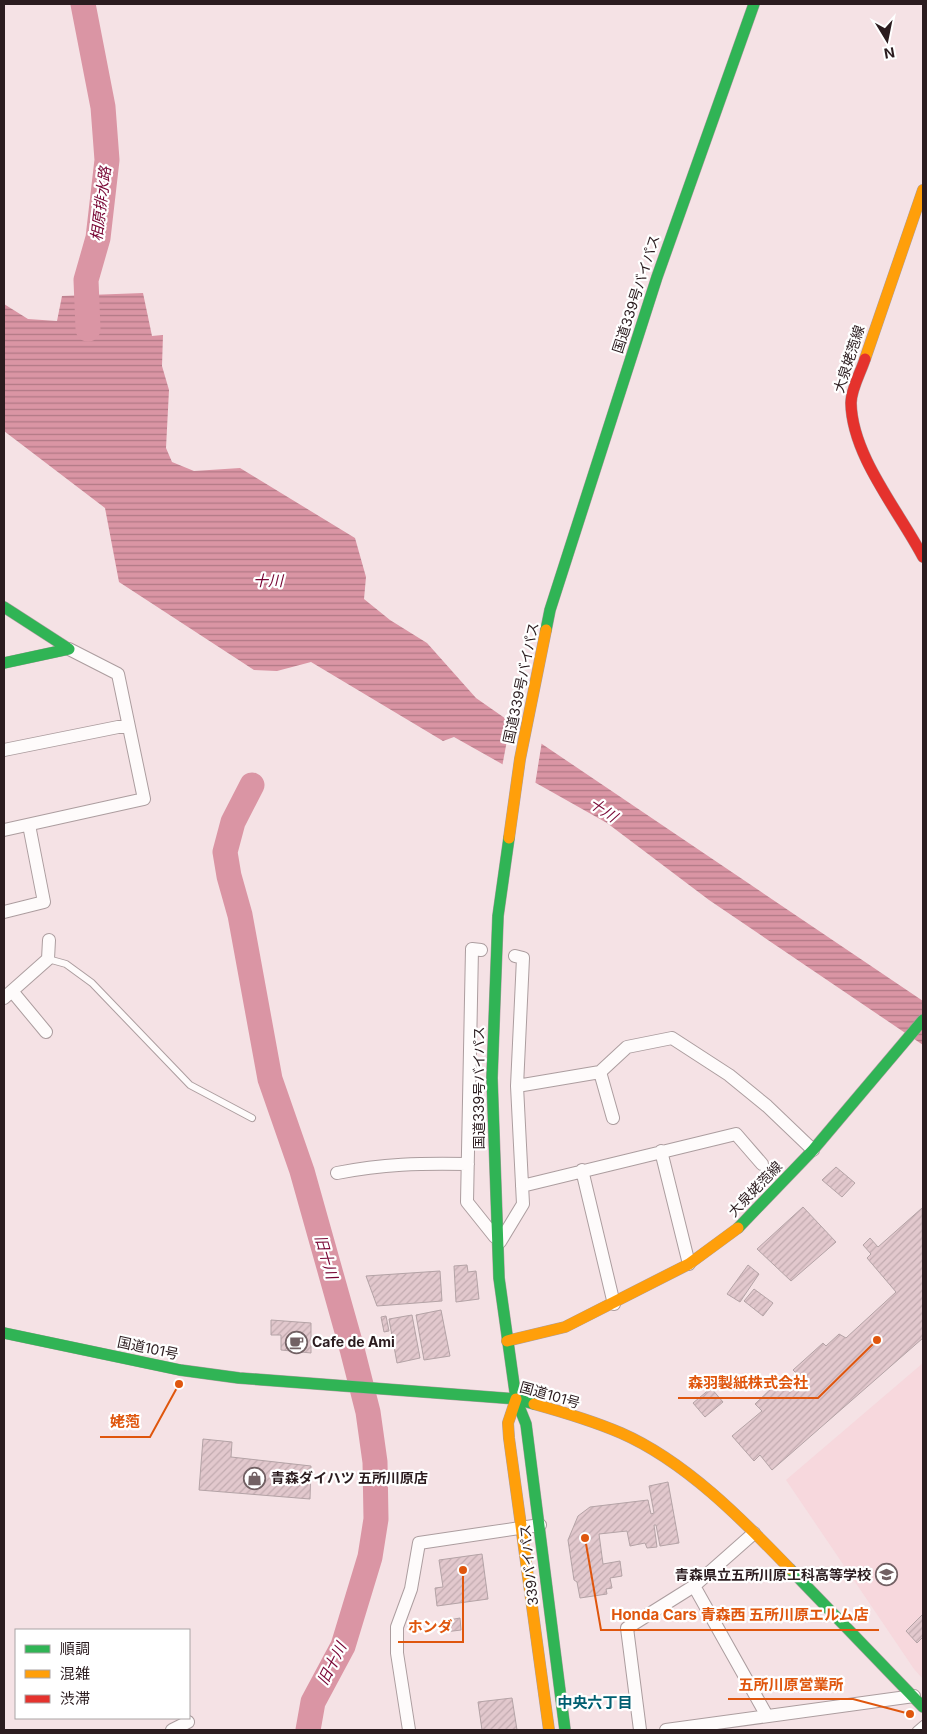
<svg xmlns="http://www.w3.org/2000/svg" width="927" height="1734" font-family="Inter,'Noto Sans JP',sans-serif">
	<defs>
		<pattern id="water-rules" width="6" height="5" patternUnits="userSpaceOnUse" patternTransform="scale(1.25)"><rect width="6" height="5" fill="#da95a4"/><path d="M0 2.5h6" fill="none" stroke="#b17985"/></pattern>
		<pattern id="building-hatch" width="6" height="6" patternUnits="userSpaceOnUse" patternTransform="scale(1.25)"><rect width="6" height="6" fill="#e2c8cd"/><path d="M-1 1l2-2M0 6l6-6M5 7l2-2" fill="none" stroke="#c2abb0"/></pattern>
	</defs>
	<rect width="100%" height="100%" fill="#f5e2e5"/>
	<path fill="#f7d8dd" d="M923,1363V1679L914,1669L786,1480Z"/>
	<path fill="url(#water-rules)" d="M143,293L152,336L163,335L162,366L169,390L166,448L172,462L194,471L240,468L355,538L366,577L364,599L390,620L427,643L476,698L539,742L923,1001V1045L709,900L607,823L454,737L443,741L311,662L277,671L254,670L119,582L105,508L4,431V304L28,319L57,321L62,296Z"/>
	<path fill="#f5e2e5" d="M511,719L542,741L535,785L502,767Z"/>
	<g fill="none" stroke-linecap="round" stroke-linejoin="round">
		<path stroke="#da95a4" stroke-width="25" d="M83,4L103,107L107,160L98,238L86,280L88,329
			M252,785L233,822L225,852L229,876L240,915L270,1079L302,1171L352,1349L368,1412L375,1462L376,1519L370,1557L343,1646L313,1702L308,1730"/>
	</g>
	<path fill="url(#building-hatch)" stroke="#b4a3a6" d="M836,1167L855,1183L842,1197L822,1180Z
		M803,1207L836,1242L791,1281L757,1249Z
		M922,1208L923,1338L772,1470L760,1455L754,1461L732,1436L762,1411L755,1404L777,1383L785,1391L801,1378L793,1370L823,1343L826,1346L839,1334L846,1338L896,1292L867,1258L871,1254L863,1245L870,1238L878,1247Z
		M467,1265L468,1272L476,1271L479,1299L456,1302L454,1266Z
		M748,1265L759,1274L740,1302L727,1294Z
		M440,1271L442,1301L377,1306L366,1276Z
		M754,1289L773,1303L763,1316L744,1301Z
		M441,1310L450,1356L424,1360L416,1315Z
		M412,1315L420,1358L397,1363L389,1319Z
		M386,1316L389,1331L384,1332L381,1317Z
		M271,1320L311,1323V1353L281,1350V1335H271Z
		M707,1375L709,1387L700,1389L698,1377Z
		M711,1388L723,1402L705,1417L693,1403Z
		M203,1439L232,1442L231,1457L311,1466L310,1499L199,1490Z
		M668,1482L679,1543L660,1546L656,1525H654L657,1547L647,1548L645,1543L630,1546L627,1531L599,1534L603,1564L620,1561L622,1576L610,1578L612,1588L606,1589L607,1594L580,1598L577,1582L574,1580L568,1540L578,1516L590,1507L648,1500L651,1514L654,1513L649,1486Z
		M482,1554L488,1599L437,1606L435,1588L443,1587L439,1560Z
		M923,1614V1637L917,1643L906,1631Z
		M460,1618L461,1630L445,1632L443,1621Z
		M512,1698L517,1730H482L478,1702Z"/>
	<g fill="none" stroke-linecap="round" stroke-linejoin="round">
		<defs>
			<path id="lane" d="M48,959L66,964L92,983L190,1085L252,1118
				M916,1730L923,1724"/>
			<path id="street" d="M4,750L128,725
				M4,830L144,799L118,674L69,649
				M4,912L44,902L29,825
				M481,950L472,949L467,1202L495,1237
				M12,991L46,1032
				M4,998L48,959L49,940
				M600,1072L613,1118
				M517,1086L600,1072L627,1047L672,1038L729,1075L767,1106L813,1150
				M661,1151L689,1264
				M582,1170L614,1304
				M337,1173C383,1164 420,1163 468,1164
				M522,1186L736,1134L762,1164
				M500,1242L523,1204L517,1086L523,958L515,956
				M694,1586L767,1716
				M172,1730L188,1722
				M409,1730L397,1653V1627L411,1589L419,1543L540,1525
				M640,1730L627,1628L694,1586L754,1533
				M666,1730L914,1696"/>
			<path id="fast" d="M4,607L69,649
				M546,630L550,610L657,277L754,4
				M4,663L69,649
				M509,838L498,916L492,1078L499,1278L516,1399
				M738,1228L813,1150L923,1020
				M4,1333L180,1370L239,1378L516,1399L534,1404
				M516,1399L526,1424L565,1730
				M790,1569L923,1707"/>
			<path id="slow" d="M865,359L923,190
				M509,838L520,759L546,630
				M507,1341L565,1327L689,1264L738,1228
				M516,1399L508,1423L509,1438L549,1730
				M534,1404C563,1412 593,1421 621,1433C685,1461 742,1519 790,1569"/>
			<path id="jam" d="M865,359C861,372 851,389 851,403C852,456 899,511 923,557"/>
		</defs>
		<use href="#lane" stroke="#ac9d9f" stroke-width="8"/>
		<use href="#street" stroke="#ac9d9f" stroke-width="14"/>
		<use href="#fast" stroke="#ac9d9f" stroke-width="12"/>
		<use href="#slow" stroke="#ac9d9f" stroke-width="12"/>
		<use href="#jam" stroke="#ac9d9f" stroke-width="12"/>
		<use href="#lane" stroke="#fefbfb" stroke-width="6"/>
		<use href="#street" stroke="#fefbfb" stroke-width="12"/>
		<use href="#fast" stroke="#30b455" stroke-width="11"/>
		<use href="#slow" stroke="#ff9f0a" stroke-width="11"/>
		<use href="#jam" stroke="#e5322d" stroke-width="11"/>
	</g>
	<defs>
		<symbol id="cafe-ring" viewBox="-11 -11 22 22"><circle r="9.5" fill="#fff" stroke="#726164" stroke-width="1.5"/><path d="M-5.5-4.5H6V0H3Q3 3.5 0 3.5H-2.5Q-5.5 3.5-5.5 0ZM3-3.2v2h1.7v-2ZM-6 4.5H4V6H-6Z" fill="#726164"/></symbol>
		<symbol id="shop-ring" viewBox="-11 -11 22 22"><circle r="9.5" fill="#fff" stroke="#726164" stroke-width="1.5"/><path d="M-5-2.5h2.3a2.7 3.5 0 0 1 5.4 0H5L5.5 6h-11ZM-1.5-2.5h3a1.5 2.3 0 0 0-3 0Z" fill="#726164"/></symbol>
		<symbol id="school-ring" viewBox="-11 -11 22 22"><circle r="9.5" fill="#fff" stroke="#726164" stroke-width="1.5"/><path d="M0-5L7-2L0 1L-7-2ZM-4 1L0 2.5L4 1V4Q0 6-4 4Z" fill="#726164"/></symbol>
	</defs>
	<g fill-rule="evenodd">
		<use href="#cafe-ring" x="284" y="1330" width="25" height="25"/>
		<use href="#shop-ring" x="242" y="1466" width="25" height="25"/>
		<use href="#school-ring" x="874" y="1562" width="25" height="25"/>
	</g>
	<g text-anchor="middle" stroke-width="4.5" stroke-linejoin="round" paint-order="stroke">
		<g font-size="14" fill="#2b1c1f" stroke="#fff">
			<text transform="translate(636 294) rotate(-72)" y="5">国道339号バイパス</text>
			<text transform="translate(849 359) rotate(-72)" y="5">大泉姥萢線</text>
			<text transform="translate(521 683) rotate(-78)" y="5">国道339号バイパス</text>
			<text transform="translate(479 1088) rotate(-90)" y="5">国道339号バイパス</text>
			<text transform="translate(755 1189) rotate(-46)" y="5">大泉姥萢線</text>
			<text transform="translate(148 1348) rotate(12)" y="5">国道101号</text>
			<text transform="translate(550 1395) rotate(16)" y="5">国道101号</text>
			<text transform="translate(529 1565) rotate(-96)" y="5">339バイパス</text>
		</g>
		<g font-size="14" font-weight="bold" fill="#2b1c1f" stroke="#fff" text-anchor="start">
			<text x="312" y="1347">Cafe de Ami</text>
			<text x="271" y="1483">青森ダイハツ 五所川原店</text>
			<text x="871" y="1580" text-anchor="end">青森県立五所川原工科高等学校</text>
		</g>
		<g font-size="15" font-style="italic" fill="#770433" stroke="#fff">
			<text transform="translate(101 204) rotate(-83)" y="5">相原排水路</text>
			<text x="268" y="586">十川</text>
			<text transform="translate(603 810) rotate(34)" y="5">十川</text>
			<text transform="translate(326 1257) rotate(74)" y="5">旧十川</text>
			<text transform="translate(332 1664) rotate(-63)" y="5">旧十川</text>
		</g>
		<g font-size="15" font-weight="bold" fill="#005f71" stroke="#fff">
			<text x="595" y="1708">中央六丁目</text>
		</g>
	</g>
	<path fill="none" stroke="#df560d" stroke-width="2" d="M877 1340L818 1398H678M179 1384L150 1437H100M585 1538L601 1630H879M463 1570L463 1642H398M910 1714L853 1699H728"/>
	<g fill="#df560d" stroke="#fff" stroke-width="2">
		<circle cx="877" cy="1340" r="5"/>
		<circle cx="179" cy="1384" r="5"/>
		<circle cx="585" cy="1538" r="5"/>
		<circle cx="463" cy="1570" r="5"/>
		<circle cx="910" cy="1714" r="5"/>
	</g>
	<g font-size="15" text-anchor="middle" font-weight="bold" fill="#df560d" stroke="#fff" stroke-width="4.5" stroke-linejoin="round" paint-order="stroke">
		<text x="748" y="1388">森羽製紙株式会社</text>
		<text x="125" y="1427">姥萢</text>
		<text x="740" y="1620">Honda Cars 青森西 五所川原エルム店</text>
		<text x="430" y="1632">ホンダ</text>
		<text x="791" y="1690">五所川原営業所</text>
	</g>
	<rect width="927" height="1734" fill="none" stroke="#2b1c1f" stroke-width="10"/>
	<rect x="15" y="1629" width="175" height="90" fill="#ffffff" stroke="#aaa4a5"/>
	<rect x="25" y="1645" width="25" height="8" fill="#30b455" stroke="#aaa4a5"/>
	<text x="60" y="1654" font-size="15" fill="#2b1c1f">順調</text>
	<rect x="25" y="1670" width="25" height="8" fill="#ff9f0a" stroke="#aaa4a5"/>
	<text x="60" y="1679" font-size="15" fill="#2b1c1f">混雑</text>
	<rect x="25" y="1695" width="25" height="8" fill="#e5322d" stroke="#aaa4a5"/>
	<text x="60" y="1704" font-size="15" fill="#2b1c1f">渋滞</text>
	<g transform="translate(887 40) rotate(170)" stroke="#ffffff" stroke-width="4" paint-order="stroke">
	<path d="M0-4L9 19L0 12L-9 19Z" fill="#2b1c1f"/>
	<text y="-8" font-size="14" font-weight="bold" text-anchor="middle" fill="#2b1c1f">N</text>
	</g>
</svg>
